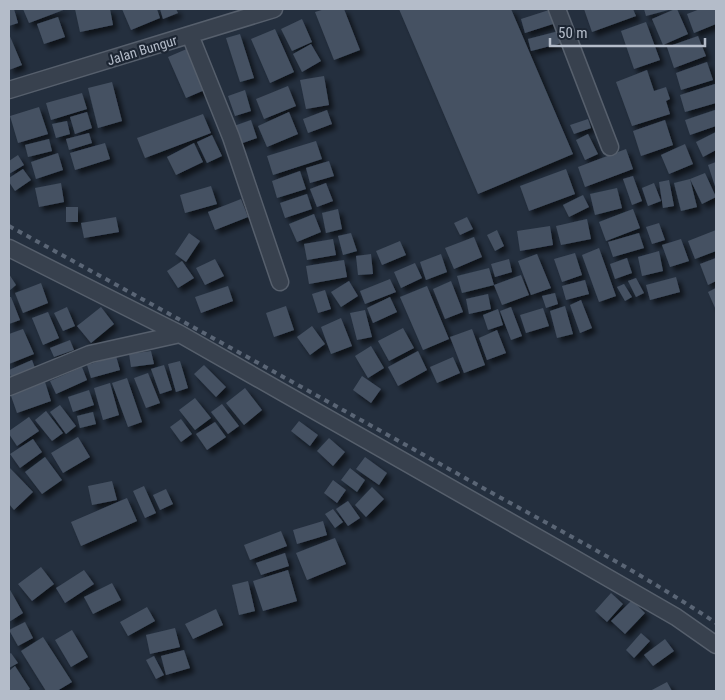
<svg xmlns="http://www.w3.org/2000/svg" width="725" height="700" font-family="'Roboto Condensed',sans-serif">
	<defs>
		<filter id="shadow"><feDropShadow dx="4.5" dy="4.5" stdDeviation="2.5" flood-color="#0009"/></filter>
	</defs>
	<rect width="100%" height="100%" fill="#242f3e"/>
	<path fill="#455162" filter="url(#shadow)" d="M9,9H14L18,23L9,26Z
		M23,9H66L29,23Z
		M75,9H110L113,25L80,32Z
		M122,9H157L160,18L131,30Z
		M160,9H176L178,13L163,19Z
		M325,9H344L360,50L334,60L315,12Z
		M399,9H511L573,154L478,194Z
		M584,9H633L636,16L592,32Z
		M644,9H672L646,16Z
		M675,9H677L688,34L663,45L652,19Z
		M700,9H716V24L694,33L687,14Z
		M549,10L553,24L525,33L521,19Z
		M58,17L65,37L44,44L37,24Z
		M302,19L312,42L292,51L281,29Z
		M646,22L660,60L634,69L621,31Z
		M275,29L294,72L270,83L251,39Z
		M559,31L562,43L531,51L528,39Z
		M9,34L22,65L9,70Z
		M240,34L254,78L240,82L226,38Z
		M698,36L706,56L674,68L667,47Z
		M311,44L321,61L302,72L293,54Z
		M189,48L207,89L186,98L168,57Z
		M707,62L713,80L681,90L676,73Z
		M647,70L654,91L666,87L670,99L666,101L670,114L632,126L616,82Z
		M324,76L329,105L306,109L300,80Z
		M112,82L122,121L98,128L88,88Z
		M715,84L716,103L685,112L680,95Z
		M288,86L296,106L264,119L256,99Z
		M245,90L251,111L235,116L228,96Z
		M82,93L87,109L51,120L46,103Z
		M39,107L48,134L18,143L10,116Z
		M327,110L332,124L308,133L303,119Z
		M715,110L716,126L690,135L685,120Z
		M87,112L92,128L75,134L70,117Z
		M289,112L298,134L267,147L258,126Z
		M203,114L211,133L145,158L137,138Z
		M588,119L591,128L574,134L570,125Z
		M251,120L257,138L237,145L231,127Z
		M665,120L673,145L641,156L633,131Z
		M67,121L70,134L56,138L52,124Z
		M716,132V150L703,157L696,142Z
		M89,133L92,143L69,150L66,139Z
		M588,134L598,154L585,160L576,140Z
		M212,135L222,156L207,163L197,142Z
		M49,139L52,151L28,157L25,145Z
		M316,141L322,159L273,175L267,156Z
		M105,143L110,159L75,170L70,153Z
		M194,143L203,162L176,175L167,157Z
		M685,144L693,164L669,174L661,155Z
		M626,149L633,169L585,187L578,167Z
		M58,153L63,170L36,179L31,162Z
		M18,155L24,165L9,174V161Z
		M329,161L334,176L310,183L306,168Z
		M716,162V189L708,165Z
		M23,169L31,180L15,191L9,182V178Z
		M566,169L575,194L529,211L520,186Z
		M300,171L306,189L277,198L272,181Z
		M705,173L716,197L702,204L690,179Z
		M633,176L642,201L632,205L623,179Z
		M690,179L697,207L681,211L674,183Z
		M669,180L674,206L663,208L659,182Z
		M61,183L64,202L39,207L35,188Z
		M326,183L333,201L317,207L310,189Z
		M654,183L661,201L648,206L642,188Z
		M211,186L217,204L185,213L180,195Z
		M617,188L622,208L595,215L590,194Z
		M307,194L312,209L285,218L280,203Z
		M583,195L589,207L569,217L563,205Z
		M241,199L248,217L215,230L208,212Z
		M66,207H78V222H66Z
		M338,209L342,229L326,233L322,213Z
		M633,209L640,228L606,241L599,222Z
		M314,214L321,232L297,242L289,224Z
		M116,217L119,232L84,238L81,223Z
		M467,217L473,229L460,235L454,223Z
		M587,219L591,239L561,245L556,226Z
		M659,223L665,240L652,244L646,227Z
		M550,226L553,245L520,251L517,231Z
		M497,230L504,246L495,251L487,235Z
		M716,230V251L695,259L688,241Z
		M189,233L200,241L186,262L175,254Z
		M351,233L357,251L343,255L338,236Z
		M639,233L644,248L613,257L608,242Z
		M474,237L482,257L454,269L445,248Z
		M333,239L336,255L307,260L304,244Z
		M681,239L689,261L670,267L662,245Z
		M400,241L406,255L382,265L376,251Z
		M599,248L616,296L599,302L582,255Z
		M659,251L663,271L642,276L638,257Z
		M575,253L582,275L562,282L554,259Z
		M371,254L373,274L358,275L356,256Z
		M441,254L447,272L426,280L420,262Z
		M537,254L551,288L531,295L518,261Z
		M627,258L632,273L615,279L610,264Z
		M716,258V281L708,285L700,264Z
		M215,259L224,276L205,285L196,268Z
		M509,259L512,272L495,277L491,264Z
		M344,260L347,277L309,284L306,266Z
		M182,261L194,278L178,288L167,271Z
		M415,263L422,278L401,288L394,272Z
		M489,268L494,285L462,293L457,276Z
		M9,274L16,285L9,291Z
		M521,275L529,295L502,305L494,285Z
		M676,277L680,292L650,300L646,285Z
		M636,278L644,293L636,297L628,281Z
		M390,279L396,292L365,304L360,291Z
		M585,280L589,294L566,300L562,286Z
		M349,281L358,296L341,307L331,292Z
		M451,281L463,312L445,319L433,289Z
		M41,283L48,303L23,313L15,293Z
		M624,284L632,297L625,301L617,287Z
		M228,286L233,301L201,313L195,297Z
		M427,286L449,339L423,350L400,297Z
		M716,288V310L708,292Z
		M325,290L331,309L318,313L312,294Z
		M555,293L558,304L546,308L542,296Z
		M488,294L491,309L469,314L466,299Z
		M9,297H11L20,320L9,324Z
		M390,297L397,312L373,323L367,308Z
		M581,300L592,328L580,333L570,305Z
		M286,306L294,330L274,337L266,313Z
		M565,306L573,334L557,338L550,311Z
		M67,307L75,326L63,331L54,313Z
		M101,307L114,324L91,343L77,326Z
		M511,307L522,336L511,340L500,311Z
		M543,308L549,326L526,333L520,315Z
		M498,309L503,325L488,330L483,315Z
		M365,310L372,337L357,340L350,313Z
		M48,312L59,338L43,345L32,318Z
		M341,318L352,346L331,354L321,327Z
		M312,326L325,344L310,355L297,337Z
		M403,328L414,348L389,361L378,341Z
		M23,329L34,354L9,364V334Z
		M472,329L485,365L464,373L450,337Z
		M497,330L506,353L487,360L479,338Z
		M70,340L74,350L54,357L50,348Z
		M371,346L384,368L368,378L355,356Z
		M151,351L154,364L131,367L129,354Z
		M418,351L427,370L398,386L388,367Z
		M116,356L120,370L91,378L87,365Z
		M453,357L460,373L437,383L430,367Z
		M32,360L35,368L11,378L9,370Z
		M180,361L188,388L176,392L168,364Z
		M164,365L172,390L160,394L151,369Z
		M204,365L226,387L216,397L194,374Z
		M82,367L87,380L56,394L50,381Z
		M148,373L160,403L146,408L134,378Z
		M362,376L381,389L371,403L353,390Z
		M127,378L142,422L128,427L112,383Z
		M45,382L51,401L17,413L10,393Z
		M110,383L119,415L103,420L94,388Z
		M245,388L262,410L244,425L226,403Z
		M89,390L94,405L73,412L68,397Z
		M195,398L211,418L195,430L179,410Z
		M222,404L239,426L228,434L211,412Z
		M60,405L76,426L66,434L50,412Z
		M46,411L63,433L52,441L35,420Z
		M93,412L96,424L80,428L77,416Z
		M29,417L39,431L17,446L9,434V431Z
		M181,419L192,434L181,442L170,427Z
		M299,421L318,435L310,446L291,431Z
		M215,422L226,437L207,450L196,434Z
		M78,437L90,457L63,473L51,453Z
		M329,438L345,452L333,466L317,451Z
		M33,439L42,452L20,468L10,454Z
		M45,457L62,480L42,494L25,472Z
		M365,457L387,473L379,485L356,469Z
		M9,467L33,492L14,510L9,504Z
		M350,468L365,480L357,492L341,480Z
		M333,480L346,490L337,503L324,493Z
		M112,481L117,500L92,505L88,486Z
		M144,486L156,513L145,518L133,491Z
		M372,487L384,499L366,517L355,505Z
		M166,489L173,504L160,510L153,495Z
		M127,498L137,521L81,546L71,522Z
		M348,501L360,518L348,526L336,509Z
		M333,509L343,522L335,528L325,514Z
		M323,521L327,535L297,544L293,530Z
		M281,531L287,546L250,560L244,545Z
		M335,538L346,564L307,580L296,553Z
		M285,553L289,566L261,575L256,563Z
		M41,567L54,584L32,601L18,584Z
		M84,570L94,584L65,603L56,588Z
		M288,570L297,601L263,611L253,581Z
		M248,581L255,611L239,615L232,585Z
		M112,583L121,600L93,614L84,597Z
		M9,588L23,613L9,622Z
		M611,593L623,604L607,622L595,611Z
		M632,600L645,613L625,634L611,621Z
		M147,607L155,621L128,636L120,622Z
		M216,609L223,625L193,639L185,624Z
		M25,622L33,638L18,646L9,630Z
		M175,628L180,647L150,654L146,635Z
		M72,630L88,657L71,667L55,640Z
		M641,633L650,641L634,658L626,650Z
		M43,637L72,682L57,691H46L21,651Z
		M665,639L674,651L653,666L644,655Z
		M184,650L190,668L166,675L161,656Z
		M11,653L18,663L9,668V654Z
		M154,656L164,675L156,679L146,660Z
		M15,666L30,689L27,691H9V671Z
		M667,682L672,691H650Z"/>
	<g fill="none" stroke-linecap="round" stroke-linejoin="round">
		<defs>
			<path id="minor" d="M557,9L610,147
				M190,35L231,137L280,282
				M9,90L274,9
				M9,248L180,334L570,556L676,617L716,645
				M9,387L90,354L180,334"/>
		</defs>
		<use href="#minor" stroke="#565f6c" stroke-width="19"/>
		<use href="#minor" stroke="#38414e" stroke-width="16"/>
		<path stroke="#5a6575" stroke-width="4" stroke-dasharray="5 5" stroke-linecap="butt" d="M9,226C159,308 309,391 458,474C545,523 634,568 716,623"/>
	</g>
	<g text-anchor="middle" stroke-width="4.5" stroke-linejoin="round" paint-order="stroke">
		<g font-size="14" fill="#b4bcc9" stroke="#1d2633">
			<text transform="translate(142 50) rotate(-17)" y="5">Jalan Bungur</text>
		</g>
	</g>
	<rect width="725" height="700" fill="none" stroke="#b4bcc9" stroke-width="20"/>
	<path d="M550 38v8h155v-8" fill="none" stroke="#b4bcc9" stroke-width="2.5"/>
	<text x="558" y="38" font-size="15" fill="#b4bcc9" stroke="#1d2633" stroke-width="4" paint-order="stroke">50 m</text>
</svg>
